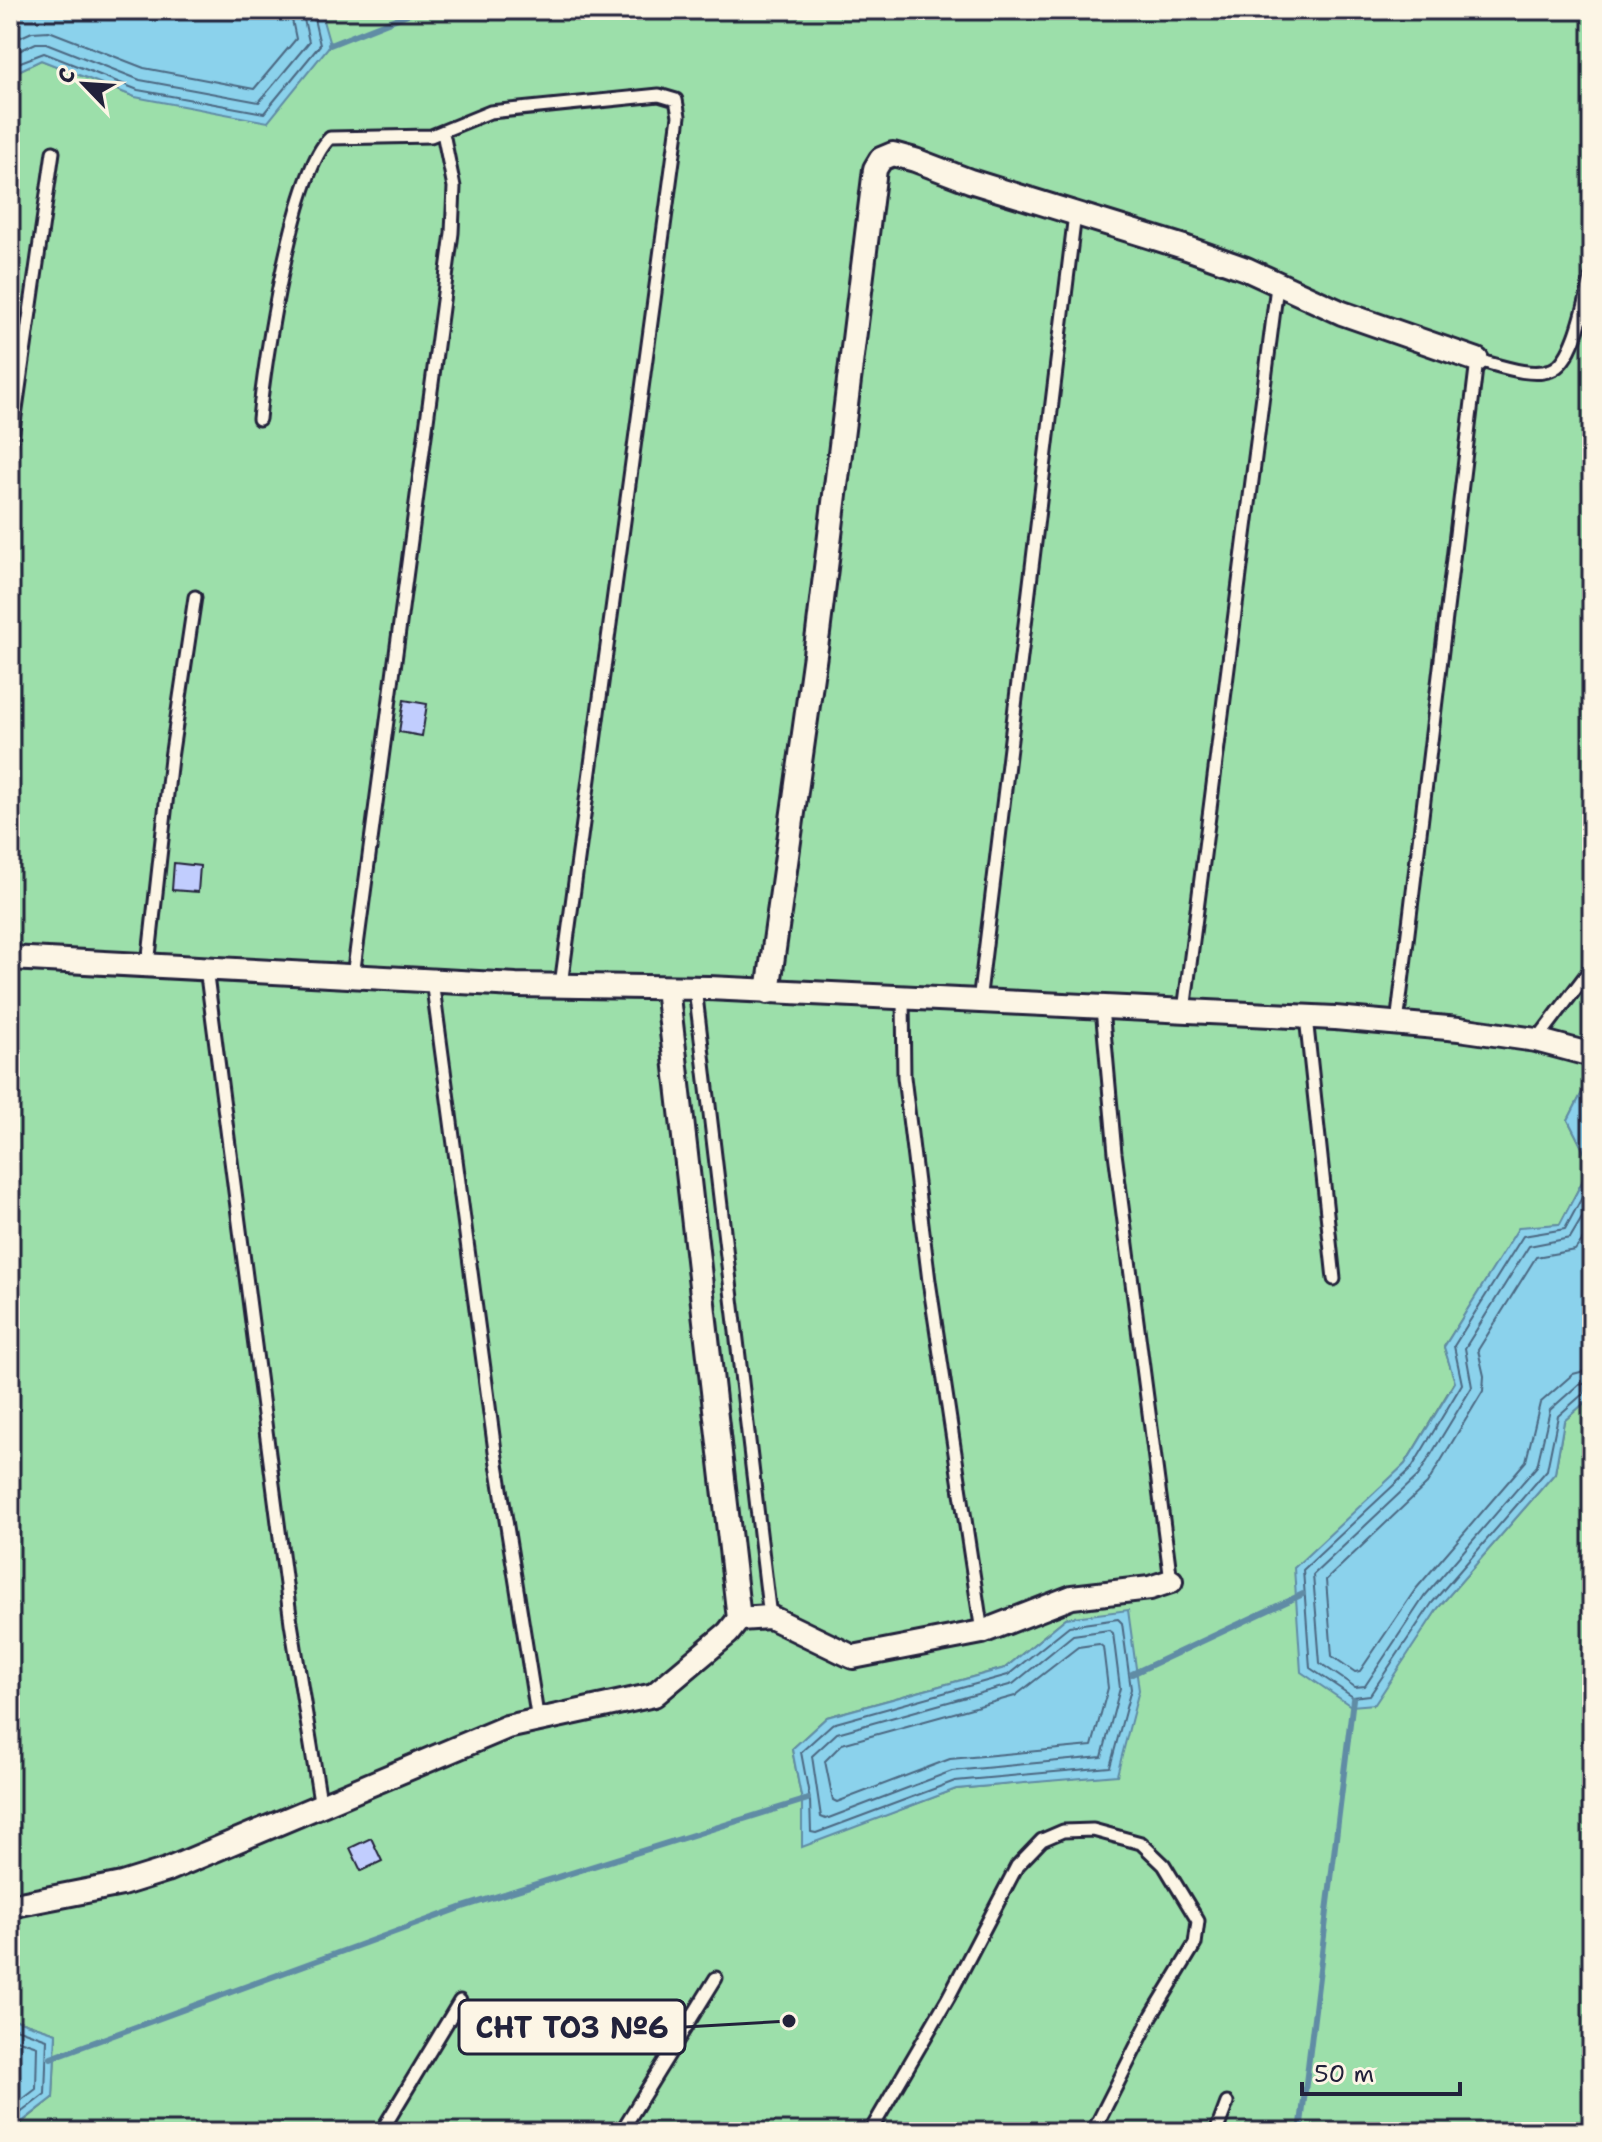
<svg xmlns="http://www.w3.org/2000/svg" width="1602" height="2142" font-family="'Shantell Sans',sans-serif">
	<rect width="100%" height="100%" fill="#fcf5e5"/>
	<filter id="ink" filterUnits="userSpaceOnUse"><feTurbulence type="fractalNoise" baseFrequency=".0125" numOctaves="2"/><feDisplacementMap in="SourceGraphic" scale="16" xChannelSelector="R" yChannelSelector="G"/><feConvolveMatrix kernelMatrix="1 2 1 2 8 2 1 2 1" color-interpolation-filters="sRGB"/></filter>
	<g filter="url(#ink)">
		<path fill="#9cdfaa" stroke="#5f8072" stroke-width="2" fill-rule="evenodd" d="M320,10H1592V1073L1568,1120L1591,1165L1560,1224L1519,1228L1444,1347L1455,1381L1405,1464L1360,1509L1374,1704L1438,1608L1555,1473L1564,1421L1592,1396V2132H10L53,2098L56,2033L10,2018V75L41,60L135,97L329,46ZM1066,1618L1117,1774L956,1789L802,1846V1801L792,1749L827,1717L1005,1668Z"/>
		<path fill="#8bd2ec" stroke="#618ca5" stroke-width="2" d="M10,10H320L330,45L268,122L135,97L41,60L10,75Z
			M1592,1073V1396L1564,1421L1555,1473L1438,1608L1375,1704L1351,1706L1301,1672L1294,1568L1405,1464L1455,1382L1444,1347L1519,1227L1560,1224L1591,1165L1568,1120Z
			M1128,1610L1139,1690L1117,1775L956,1789L802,1847V1801L792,1749L827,1717L1005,1668L1066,1618Z
			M10,2018L56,2033L53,2098L10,2131Z"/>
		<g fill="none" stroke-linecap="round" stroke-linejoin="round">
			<path stroke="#4c6882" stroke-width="2" d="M10,42L32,32L49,31L144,68L254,89L296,39L290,10
				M10,55L36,43H46L140,80L259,102L309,42L302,10
				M10,66L44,53L138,90L264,113L320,45L312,10
				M1592,1179L1565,1229L1523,1236L1454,1346L1462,1384L1411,1469L1303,1570L1310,1668L1353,1697L1370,1695L1432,1603L1547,1470L1558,1416L1584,1393L1592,1391
				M1592,1201L1570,1238L1529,1246L1465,1348L1472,1387L1418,1476L1313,1575L1320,1663L1355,1687L1365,1686L1424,1597L1537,1466L1550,1410L1579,1384L1592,1381
				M1592,1227L1575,1250L1536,1257L1478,1350L1484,1376L1483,1391L1427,1484L1326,1580L1332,1656L1355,1672L1360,1671L1415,1590L1526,1461L1540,1403L1573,1374L1592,1369
				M1118,1619L1122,1623L1131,1689L1110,1767L955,1781L816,1833L811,1832L810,1800L801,1752L832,1724L1008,1675L1069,1626Z
				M1109,1630L1113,1633L1120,1688L1102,1757L952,1771L826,1819L821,1817L812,1756L837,1733L1013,1684L1073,1635Z
				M1099,1644L1103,1647L1108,1688L1092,1746L950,1759L837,1802L833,1800L825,1761L842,1744L1015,1696L1078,1647Z
				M10,2026L47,2039L45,2094L10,2121
				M10,2037L37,2046L36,2089L10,2109"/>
			<path stroke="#618ca5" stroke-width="6" d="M330,45L418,10
				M1132,1674L1303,1594
				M51,2058L463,1907L808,1799
				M1300,2132L1353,1699"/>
		</g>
		<path fill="#c1cdfe" stroke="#22223b" stroke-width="2" d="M404,700L427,704L422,736L399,732Z
			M174,863L200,866L198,892L172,890Z
			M371,1838L382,1861L361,1871L350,1848Z"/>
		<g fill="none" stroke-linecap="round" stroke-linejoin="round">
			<defs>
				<path id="service" d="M259,419C264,364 293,172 330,138L431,136L490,112L659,95L676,100L679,116L561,985
					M10,451L53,152
					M148,965L171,758L195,597
					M206,968L291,1623L321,1807
					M353,976L452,233L454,187L443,133
					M432,980L495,1451L538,1721
					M695,988L770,1617
					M903,999L904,1077L929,1281L982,1632
					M979,1002L1075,214
					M1102,1008L1115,1153L1171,1581
					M1184,1011L1277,286
					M1306,1017L1334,1279
					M1397,1024L1477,360C1498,365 1530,378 1551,370C1575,362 1586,298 1592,275
					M1537,1040L1592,967
					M381,2132L460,2001
					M621,2132L716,1978
					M870,2132L948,1998L1017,1866L1042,1840L1063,1831L1093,1830L1141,1843L1164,1865L1198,1921L1195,1944L1152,2015L1093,2132
					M1216,2132L1227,2103"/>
				<path id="minor" d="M10,958L516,985L708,988L1335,1018L1459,1029L1536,1040L1592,1055
					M667,988L739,1619
					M768,992L818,633L875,169L881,159L893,154L915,160L970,181L1184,247L1246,269L1342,313L1477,360
					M10,1906L122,1884L167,1870L507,1727L654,1695L728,1633L739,1619L770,1617L853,1657L982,1632L1072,1597L1150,1588L1171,1581"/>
			</defs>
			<use href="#service" stroke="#22223b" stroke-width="17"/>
			<use href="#minor" stroke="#22223b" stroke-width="28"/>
			<use href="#service" stroke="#fcf5e5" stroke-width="11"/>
			<use href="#minor" stroke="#fcf5e5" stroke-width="22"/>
		</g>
	</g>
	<path fill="none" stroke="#22223b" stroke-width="3" d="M789 2021L685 2027"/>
	<circle fill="#22223b" stroke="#fcf5e5" stroke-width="3" cx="789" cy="2021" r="8"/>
	<rect fill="#fcf5e5" stroke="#22223b" stroke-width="3" x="459" y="2000" width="226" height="54" rx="8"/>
	<g font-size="30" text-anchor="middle" font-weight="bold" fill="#22223b">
		<text x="572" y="2038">СНТ ТОЗ №6</text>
	</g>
	<rect width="1602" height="2142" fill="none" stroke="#fcf5e5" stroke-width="40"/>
	<rect x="20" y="20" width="1562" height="2102" fill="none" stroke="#22223b" stroke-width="3" filter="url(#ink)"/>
	<g transform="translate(84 84) rotate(295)" stroke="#fcf5e5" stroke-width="6" paint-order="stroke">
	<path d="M0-6L14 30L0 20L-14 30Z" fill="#22223b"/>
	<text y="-12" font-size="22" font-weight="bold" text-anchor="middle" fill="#22223b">С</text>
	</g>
	<path d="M1302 2082v12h158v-12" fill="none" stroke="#22223b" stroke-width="4"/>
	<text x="1314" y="2082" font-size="24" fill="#22223b" stroke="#fcf5e5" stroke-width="6" paint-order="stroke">50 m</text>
</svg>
